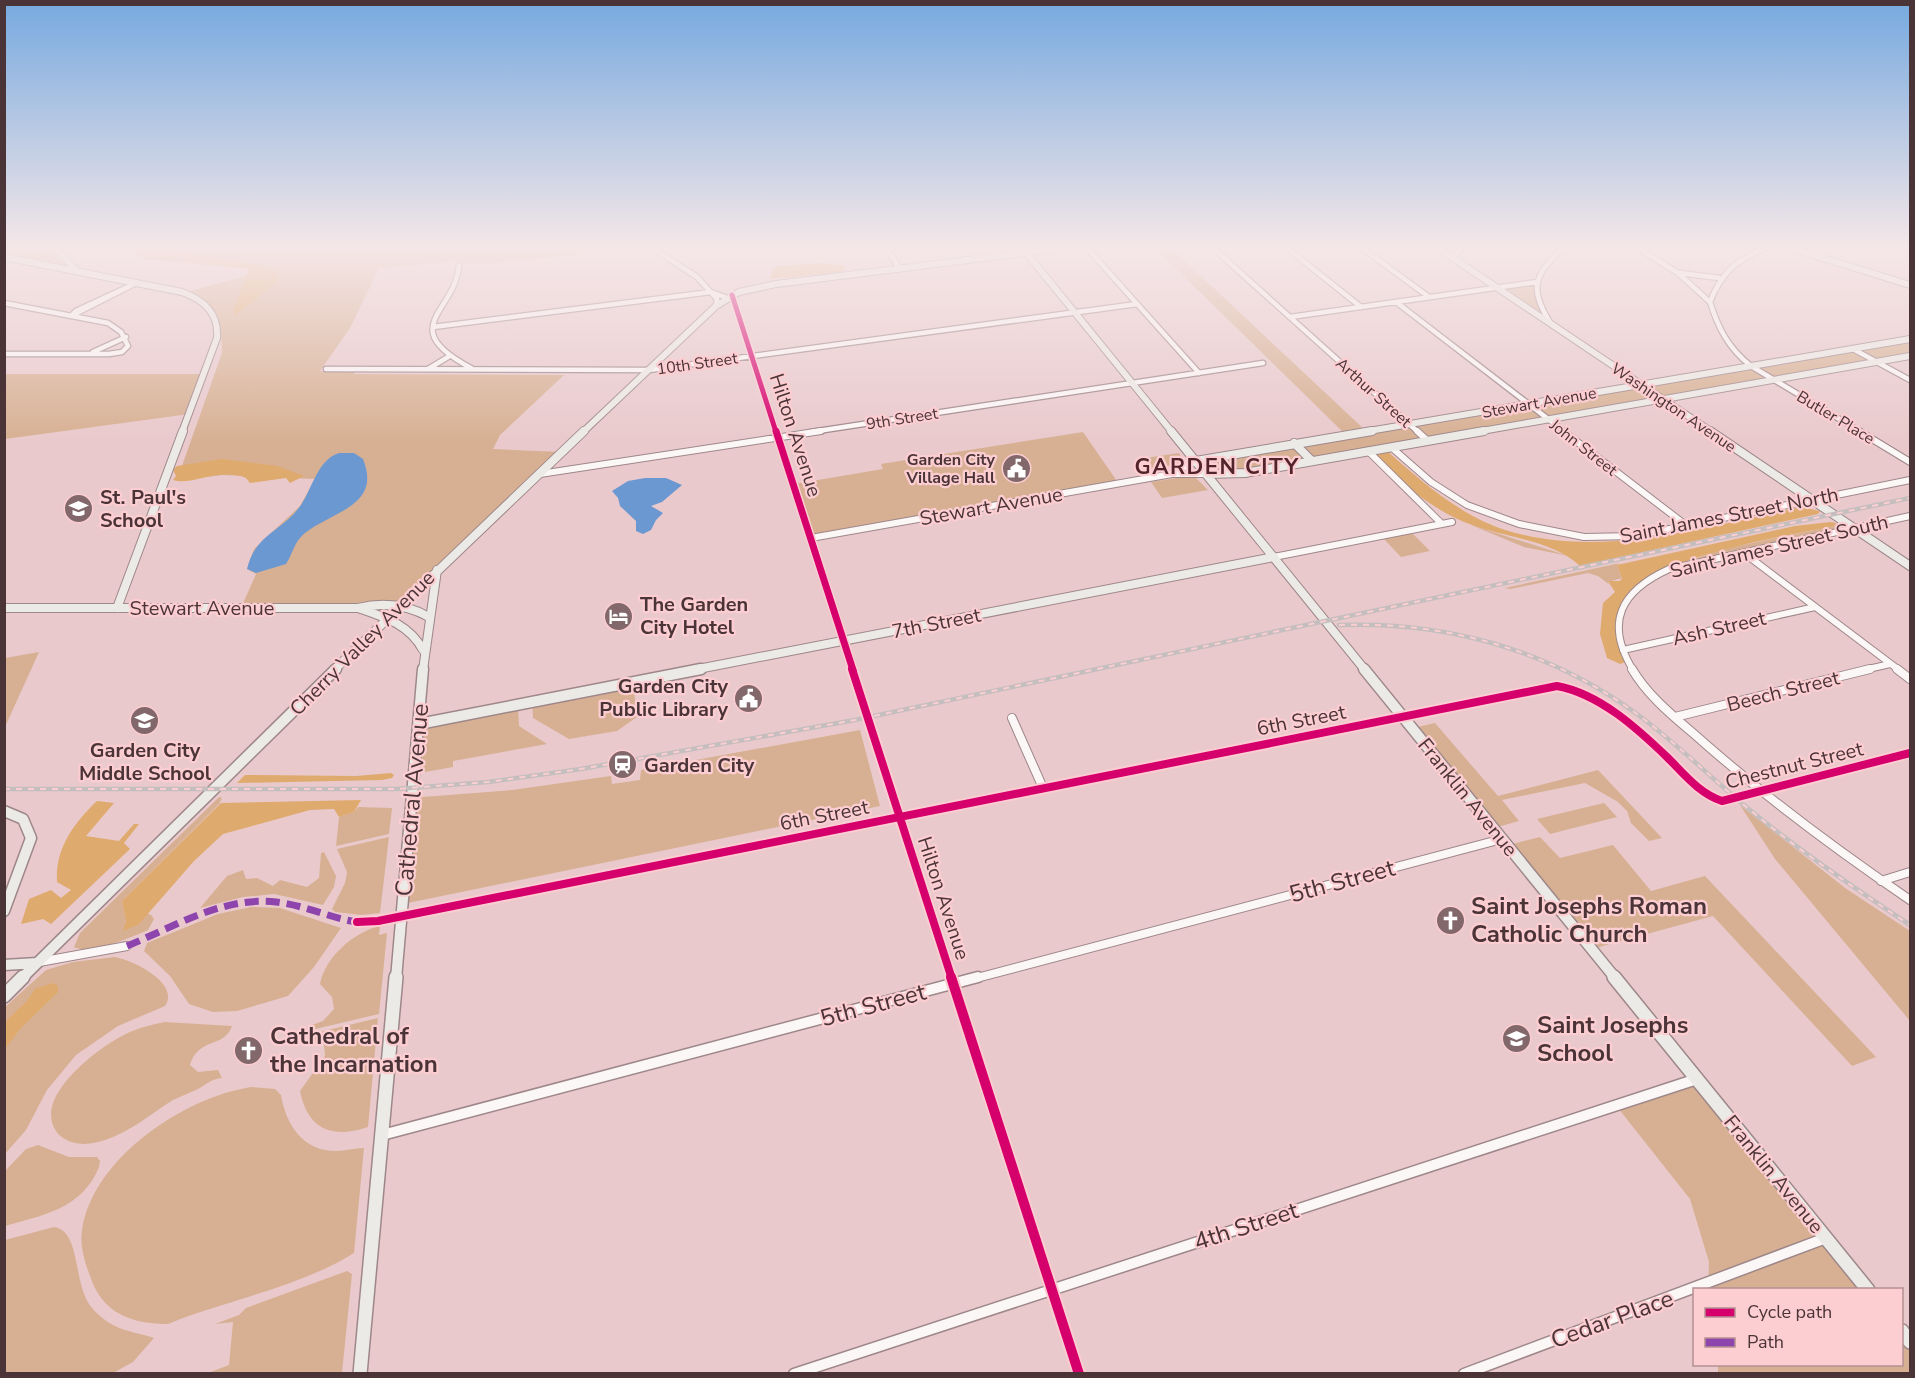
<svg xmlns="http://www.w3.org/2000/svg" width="1915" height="1378" font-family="'Nunito Sans',sans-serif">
	<rect width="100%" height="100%" fill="#e9c9cc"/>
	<path fill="#d7b093" d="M4,248H53L56,257L70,269L5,255Z
		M134,248H643L479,264L455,261L379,268L350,328L320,371L355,372L354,374L564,375L500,435L493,449L562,452L394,611L382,608H241L256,574L247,569L254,549L300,506L315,479L222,475L177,480L222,353L221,328L214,312L187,292L248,275L234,311L252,268L184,260Z
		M1155,248H1171L1365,430L1910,339V357L1259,471L1209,473L1203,465V462L1344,433Z
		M1537,282L1535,299L1552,325L1496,287Z
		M4,374H204L189,414L5,439Z
		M1083,432L1119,484L811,538L794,484L883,469L881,464Z
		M1179,453L1183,462L1153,470L1145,458Z
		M1177,478H1196L1208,490L1162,498L1151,482Z
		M1836,523L1850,533L1669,569L1719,550L1834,526Z
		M1471,525L1569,556L1524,547Z
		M1410,531L1430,551L1401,557L1382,537Z
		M1620,563L1617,565L1622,578L1608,582L1610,585L1598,576L1588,573L1510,589L1505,588Z
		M39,652L5,727V658Z
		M633,682L637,717L617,731L569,739L533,718L532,701Z
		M518,704L519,726L547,744L453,761V767L414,774L419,723Z
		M1435,723L1498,796L1598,770L1662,838L1649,841L1631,823L1627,811L1618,802L1585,783L1502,800L1519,821L1494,828L1413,728Z
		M860,730L880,806L398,905L410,798L512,790L611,776L612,784L640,780L641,770Z
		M219,797L222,798L219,804L122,901L126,922L139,924L147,913L151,915L154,919L148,930C132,937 89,955 74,947L80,933Z
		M1604,803L1617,817L1550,834L1537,819Z
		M1740,805L1845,888L1910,931V1021L1775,859Z
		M358,807L392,808L389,834L336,846L339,817L354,812Z
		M389,837L380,913L362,915L335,912L332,909L345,883L347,872L337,849Z
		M1540,837L1560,858L1613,845L1651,891L1705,876L1876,1057L1852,1066L1713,916L1592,949L1508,845Z
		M324,852L336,876L334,887L323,905L274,894L243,897L200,908L227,876L243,870L246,879L257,878L273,886L280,880L307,887L319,878L321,853Z
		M251,907L280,908L341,928L314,967L288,996L237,1011L213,1012L189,1004L170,976L144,951L147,943L218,914Z
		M380,926L379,935L387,933L379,1014L311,1030L312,1025L323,1021L334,1009L332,997L320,984C325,957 354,932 380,926Z
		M114,957C131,959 181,983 165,1006L118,1026L76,1055L47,1090L26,1130L5,1154L4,1008L46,970L73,962Z
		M378,1018L368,1127C332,1139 308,1130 300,1091L325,1056L324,1045L309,1040L311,1034Z
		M165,1022L232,1026C225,1048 198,1037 190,1065L198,1072L218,1070L222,1078C211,1079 207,1084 198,1089C190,1093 181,1096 173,1100C146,1117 117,1143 84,1144C74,1144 62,1140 56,1131C32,1096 102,1044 130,1032C142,1027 153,1024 165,1022Z
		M1696,1075L1871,1289H1708L1709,1262L1690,1199L1614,1103Z
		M251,1087L275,1089L281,1095C286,1125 303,1151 336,1151C345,1151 355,1148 364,1148L354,1253C298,1288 229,1299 168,1324C136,1324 107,1316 93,1284C87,1268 79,1248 82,1230C93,1158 183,1098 251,1087Z
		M38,1145L69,1157H97L100,1161L99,1167C82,1209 43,1215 5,1226V1171L26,1149Z
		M54,1227C82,1231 72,1285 92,1308C112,1331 130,1330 154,1338L133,1362L113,1373H5V1240Z
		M347,1271L352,1274L342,1373H208L229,1365L233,1322L215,1324L239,1315L246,1308Z
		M1902,1327L1910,1338V1373L1718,1374V1365L1902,1364Z"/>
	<path fill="#dfaa6d" d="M125,248H162L266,266L275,270L279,280L235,316L234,309L249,269L145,259L142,256H135L139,251L135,249L105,254Z
		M824,263L846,266L842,272L770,279L773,269L778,266Z
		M1385,449C1418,479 1461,516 1505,530C1601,560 1706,526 1801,507L1820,511L1818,514L1580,566C1552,540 1507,538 1472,525C1436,513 1393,477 1365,452Z
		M222,459L277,466L304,476L290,483L286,478L250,483L246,478C220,467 192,486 173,480L176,476L173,470L177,466Z
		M1830,522L1836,523L1834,526C1782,537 1665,554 1630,594C1614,613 1623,640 1628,661L1620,664L1607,658L1600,634L1603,603L1615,592L1608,581H1620L1622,578L1617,565L1795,526Z
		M391,773L394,775L392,778L382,780L237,783L245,775L356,776Z
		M361,800L354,812L339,817L334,809L310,810L223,834L194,861L139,924L123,931L126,922L122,901L221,803Z
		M97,801L114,803L86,836L119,841L134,824H139L124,843L130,849L51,924L43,919L21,924L29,899L51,890L61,898L71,890L57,882C55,849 73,824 97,801Z
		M53,983L58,986V992L20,1029L5,1049V1022L27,1001L35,989Z"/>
	<path fill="#6c98d1" d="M339,453H354L363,459C382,506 333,511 305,533C294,542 293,553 286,564L256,573L247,569C255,534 283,531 301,505C312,489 318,459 339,453Z
		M645,478H666L682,485L662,502L651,506L663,513L656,520L651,530L643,534L636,531V521L620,506L618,498L612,491L628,481Z"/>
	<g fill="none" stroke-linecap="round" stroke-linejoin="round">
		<defs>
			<path id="street-far3" d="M887,248L899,268
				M1087,248L1199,373
				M1213,248L1418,432
				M1287,248L1361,307
				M1362,248L1429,297
				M1638,248L1678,273L1710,302
				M1766,248C1737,259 1721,273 1710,302C1718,328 1729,349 1751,366L1861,432
				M654,249L697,277L717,299L716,306
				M1452,258L1462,248
				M459,265C456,312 394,327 471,368
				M1680,273L1719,278
				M136,283L71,316L76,311Z
				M732,295L776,432
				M1396,302L1565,432
				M4,303L108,323L121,332L128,346L122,352L109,354H4
				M1290,317L1537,282
				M1551,324C1529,289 1533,276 1563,248
				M433,327L711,292L727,298
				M1853,349L1910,380
				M93,352L126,337
				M326,369L649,370L1137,304
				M428,369L448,357
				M811,432L1263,363"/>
			<path id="street-far2" d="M776,431L853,670
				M1417,431L1428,441
				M1563,431L1687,526
				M1859,431L1910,462
				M1391,447L1431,482L1467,505L1519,524L1584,537L1635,536L1910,480
				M1368,451L1442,524
				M1174,473L1196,461
				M540,474L821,431
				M811,538L1172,474H1206
				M1744,553L1899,670
				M1274,557L1452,522
				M1623,650L1815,607
				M1633,670C1604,622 1621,591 1669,569L1910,516
				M1864,670L1890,664"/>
			<path id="street-far1" d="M852,669L952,979
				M1632,669C1649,698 1677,719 1702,741C1768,799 1838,851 1910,900
				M1897,669L1910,679
				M1675,717L1870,669
				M1012,718L1043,788
				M1881,881L1910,872
				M357,922L378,921L1557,686C1600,694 1638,729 1668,758C1685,775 1699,793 1722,801L1910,753
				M39,962L127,946
				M973,979L1502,839"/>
			<path id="street" d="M951,977L1079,1374
				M382,1135L978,977
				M794,1374L1697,1079
				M1464,1374L1826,1238"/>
			<path id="secondary-far3" d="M55,248L76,270
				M1438,248L1712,432
				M1791,248L1910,285
				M1024,250L1172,432
				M4,257L182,292C204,300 219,313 217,338L182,432
				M583,432L716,306L739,292L776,284L1064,248
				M1363,432L1910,339
				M1476,432L1910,356"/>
			<path id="secondary-far2" d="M1171,431L1365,670
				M1710,431L1910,566
				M1294,443L1312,461
				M1196,461L1372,431
				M1206,474L1245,473L1484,431
				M4,608H358C383,602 406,604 429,617
				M117,608L183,431
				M358,608C384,617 409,624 423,650
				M334,670L584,431
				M423,670L437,570
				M693,670L1274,557"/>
			<path id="secondary-far1" d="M1364,669L1616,979
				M419,724L701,669
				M4,811L23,819L31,838L4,911
				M4,965L37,963
				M21,979L336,669
				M396,979L423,669"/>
			<path id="secondary" d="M1614,977L1868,1290
				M4,996L23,977
				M1902,1331L1910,1342
				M360,1374L396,977"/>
		</defs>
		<use href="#street-far3" stroke="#9e8789" stroke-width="7"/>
		<use href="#street-far2" stroke="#9e8789" stroke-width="8"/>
		<use href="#street-far1" stroke="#9e8789" stroke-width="10"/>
		<use href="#street" stroke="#9e8789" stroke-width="13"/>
		<use href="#secondary-far3" stroke="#9e8789" stroke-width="8"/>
		<use href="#secondary-far2" stroke="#9e8789" stroke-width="10"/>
		<use href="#secondary-far1" stroke="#9e8789" stroke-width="13"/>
		<use href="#secondary" stroke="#9e8789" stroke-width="16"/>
		<use href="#street-far3" stroke="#fcf7f7" stroke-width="4.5"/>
		<use href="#street-far2" stroke="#fcf7f7" stroke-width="6"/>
		<use href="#street-far1" stroke="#fcf7f7" stroke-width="8"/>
		<use href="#street" stroke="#fcf7f7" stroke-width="10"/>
		<use href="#secondary-far3" stroke="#eceae6" stroke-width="6"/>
		<use href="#secondary-far2" stroke="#eceae6" stroke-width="8"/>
		<use href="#secondary-far1" stroke="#eceae6" stroke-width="10"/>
		<use href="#secondary" stroke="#eceae6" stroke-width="13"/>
		<defs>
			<path id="rail" d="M1339,625C1447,621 1549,650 1637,714C1679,745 1715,782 1755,814C1804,854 1857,890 1910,925
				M4,789H396L488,782L581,769L855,720L1910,498"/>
		</defs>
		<use href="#rail" stroke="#c5bebe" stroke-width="4.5"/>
		<use href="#rail" stroke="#fccdd1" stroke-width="2" stroke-dasharray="6" stroke-linecap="butt"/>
		<path stroke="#8e44ad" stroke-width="7" stroke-dasharray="14 7" stroke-linecap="butt" d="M127,946C174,927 223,896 276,902C304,905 330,918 357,922"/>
		<defs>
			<path id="cycleway-far3" d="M732,295L776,432"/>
			<path id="cycleway-far2" d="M776,431L853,670"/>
			<path id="cycleway-far1" d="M852,669L952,979
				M357,922L378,921L1557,686C1600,694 1638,729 1668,758C1685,775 1699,793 1722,801L1910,753"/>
			<path id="cycleway" d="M951,977L1079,1374"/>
		</defs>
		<use href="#cycleway-far3" stroke="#fccdd1" stroke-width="8"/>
		<use href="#cycleway-far2" stroke="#fccdd1" stroke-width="10"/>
		<use href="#cycleway-far1" stroke="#fccdd1" stroke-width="12"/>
		<use href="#cycleway" stroke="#fccdd1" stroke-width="14"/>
		<use href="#cycleway-far3" stroke="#d6006c" stroke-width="5"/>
		<use href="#cycleway-far2" stroke="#d6006c" stroke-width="7"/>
		<use href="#cycleway-far1" stroke="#d6006c" stroke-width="8"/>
		<use href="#cycleway" stroke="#d6006c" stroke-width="10"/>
	</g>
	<linearGradient id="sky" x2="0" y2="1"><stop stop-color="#76a9df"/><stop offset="0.56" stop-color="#f5e7e8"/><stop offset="1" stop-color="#f5e7e8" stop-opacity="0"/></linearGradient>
	<rect width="1915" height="441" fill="url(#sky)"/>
	<defs>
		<symbol id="civic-disc" viewBox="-11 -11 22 22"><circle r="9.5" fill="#82686b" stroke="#fccdd1"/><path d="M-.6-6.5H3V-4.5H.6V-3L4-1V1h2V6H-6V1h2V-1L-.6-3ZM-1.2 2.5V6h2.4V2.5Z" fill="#fff"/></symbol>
		<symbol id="school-disc" viewBox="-11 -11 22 22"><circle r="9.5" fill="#82686b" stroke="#fccdd1"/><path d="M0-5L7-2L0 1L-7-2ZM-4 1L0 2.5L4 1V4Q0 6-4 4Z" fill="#fff"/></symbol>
		<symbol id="hotel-disc" viewBox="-11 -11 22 22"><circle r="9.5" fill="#82686b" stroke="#fccdd1"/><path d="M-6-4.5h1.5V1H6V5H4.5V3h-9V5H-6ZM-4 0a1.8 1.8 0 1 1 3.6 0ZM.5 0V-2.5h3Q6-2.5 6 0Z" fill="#fff"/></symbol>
		<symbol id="station-disc" viewBox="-11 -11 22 22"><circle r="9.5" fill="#82686b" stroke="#fccdd1"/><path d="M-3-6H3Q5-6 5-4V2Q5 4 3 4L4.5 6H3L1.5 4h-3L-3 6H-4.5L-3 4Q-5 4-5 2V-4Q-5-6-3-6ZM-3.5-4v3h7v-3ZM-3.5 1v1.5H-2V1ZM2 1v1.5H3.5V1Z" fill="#fff"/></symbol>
		<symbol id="church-disc" viewBox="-11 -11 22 22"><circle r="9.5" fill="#82686b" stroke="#fccdd1"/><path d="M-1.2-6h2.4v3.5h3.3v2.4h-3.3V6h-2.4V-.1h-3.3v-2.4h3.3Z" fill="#fff"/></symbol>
	</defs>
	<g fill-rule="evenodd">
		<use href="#civic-disc" x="1000" y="452" width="33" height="33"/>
		<use href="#school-disc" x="62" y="492" width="33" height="33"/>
		<use href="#hotel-disc" x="602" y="600" width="33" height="33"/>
		<use href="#civic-disc" x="732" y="682" width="33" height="33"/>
		<use href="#school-disc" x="128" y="704" width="33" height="33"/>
		<use href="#station-disc" x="606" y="748" width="33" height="33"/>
		<use href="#church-disc" x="1434" y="904" width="33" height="33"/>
		<use href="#school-disc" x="1500" y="1022" width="33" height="33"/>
		<use href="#church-disc" x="232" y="1034" width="33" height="33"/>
	</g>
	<g text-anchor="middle" stroke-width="4.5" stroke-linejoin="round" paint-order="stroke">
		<g font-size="16" fill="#4b3437" stroke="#fccdd1">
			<text transform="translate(697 363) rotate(-8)" y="6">10th Street</text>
			<text transform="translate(1374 392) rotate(42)" y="6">Arthur Street</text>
			<text transform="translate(1539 402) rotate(-10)" y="6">Stewart Avenue</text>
			<text transform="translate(1674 407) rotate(34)" y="6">Washington Avenue</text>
			<text transform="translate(1836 417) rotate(31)" y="6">Butler Place</text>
			<text transform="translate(902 418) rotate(-9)" y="6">9th Street</text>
			<text transform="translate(1584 447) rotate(38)" y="6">John Street</text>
		</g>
		<g font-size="16" font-weight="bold" fill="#4b3437" stroke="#fccdd1" text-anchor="end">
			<text x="995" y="465">Garden City<tspan x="995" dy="18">Village Hall</tspan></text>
		</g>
		<g font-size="20" fill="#4b3437" stroke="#fccdd1">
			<text transform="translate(796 435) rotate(72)" y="7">Hilton Avenue</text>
			<text transform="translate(991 506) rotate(-10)" y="7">Stewart Avenue</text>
			<text transform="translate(1729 515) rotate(-11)" y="7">Saint James Street North</text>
			<text transform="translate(1779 546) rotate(-13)" y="7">Saint James Street South</text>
			<text x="202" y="615">Stewart Avenue</text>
			<text transform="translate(936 623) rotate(-11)" y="7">7th Street</text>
			<text transform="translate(1719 628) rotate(-13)" y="7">Ash Street</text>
			<text transform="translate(362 643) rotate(-45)" y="7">Cherry Valley Avenue</text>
			<text transform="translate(1783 691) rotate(-14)" y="7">Beech Street</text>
			<text transform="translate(1301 720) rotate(-11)" y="7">6th Street</text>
			<text transform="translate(1794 765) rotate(-14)" y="7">Chestnut Street</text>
			<text transform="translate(1468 797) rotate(51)" y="7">Franklin Avenue</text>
			<text transform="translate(824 815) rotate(-11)" y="7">6th Street</text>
			<text transform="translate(944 898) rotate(72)" y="7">Hilton Avenue</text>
			<text transform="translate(1774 1174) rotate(51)" y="7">Franklin Avenue</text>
		</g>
		<g font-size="20" font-weight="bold" fill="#4b3437" stroke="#fccdd1" text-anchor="start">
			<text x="100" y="504">St. Paul's<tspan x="100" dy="23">School</tspan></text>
			<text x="640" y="611">The Garden<tspan x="640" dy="23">City Hotel</tspan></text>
			<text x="728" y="693" text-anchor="end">Garden City<tspan x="728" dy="23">Public Library</tspan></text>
			<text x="145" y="757" text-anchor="middle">Garden City<tspan x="145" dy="23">Middle School</tspan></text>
			<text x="644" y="772">Garden City</text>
		</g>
		<g font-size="22" font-weight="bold" letter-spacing="1.5" fill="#51242b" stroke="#fccdd1">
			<text x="1217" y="474">GARDEN CITY</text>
		</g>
		<g font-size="24" fill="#4b3437" stroke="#fccdd1">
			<text transform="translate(412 800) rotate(-85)" y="8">Cathedral Avenue</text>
			<text transform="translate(1342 881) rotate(-15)" y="8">5th Street</text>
			<text transform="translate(873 1005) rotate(-15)" y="8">5th Street</text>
			<text transform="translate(1246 1226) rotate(-18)" y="8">4th Street</text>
			<text transform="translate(1612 1319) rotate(-20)" y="8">Cedar Place</text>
		</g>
		<g font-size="24" font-weight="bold" fill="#4b3437" stroke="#fccdd1" text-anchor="start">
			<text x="1471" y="914">Saint Josephs Roman<tspan x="1471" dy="28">Catholic Church</tspan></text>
			<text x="1537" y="1033">Saint Josephs<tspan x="1537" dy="28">School</tspan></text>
			<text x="270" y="1044">Cathedral of<tspan x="270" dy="28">the Incarnation</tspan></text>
		</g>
	</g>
	<rect width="1915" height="1378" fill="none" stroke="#4b3437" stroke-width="12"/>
	<rect x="1693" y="1288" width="210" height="78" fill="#fccdd1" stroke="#b59093" stroke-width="1.5"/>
	<rect x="1705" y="1308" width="30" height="9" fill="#d6006c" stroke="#b59093" stroke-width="1.5"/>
	<text x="1747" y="1318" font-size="18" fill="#4b3437">Cycle path</text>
	<rect x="1705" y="1338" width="30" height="9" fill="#8e44ad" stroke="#b59093" stroke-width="1.5"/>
	<text x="1747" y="1348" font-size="18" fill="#4b3437">Path</text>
</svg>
